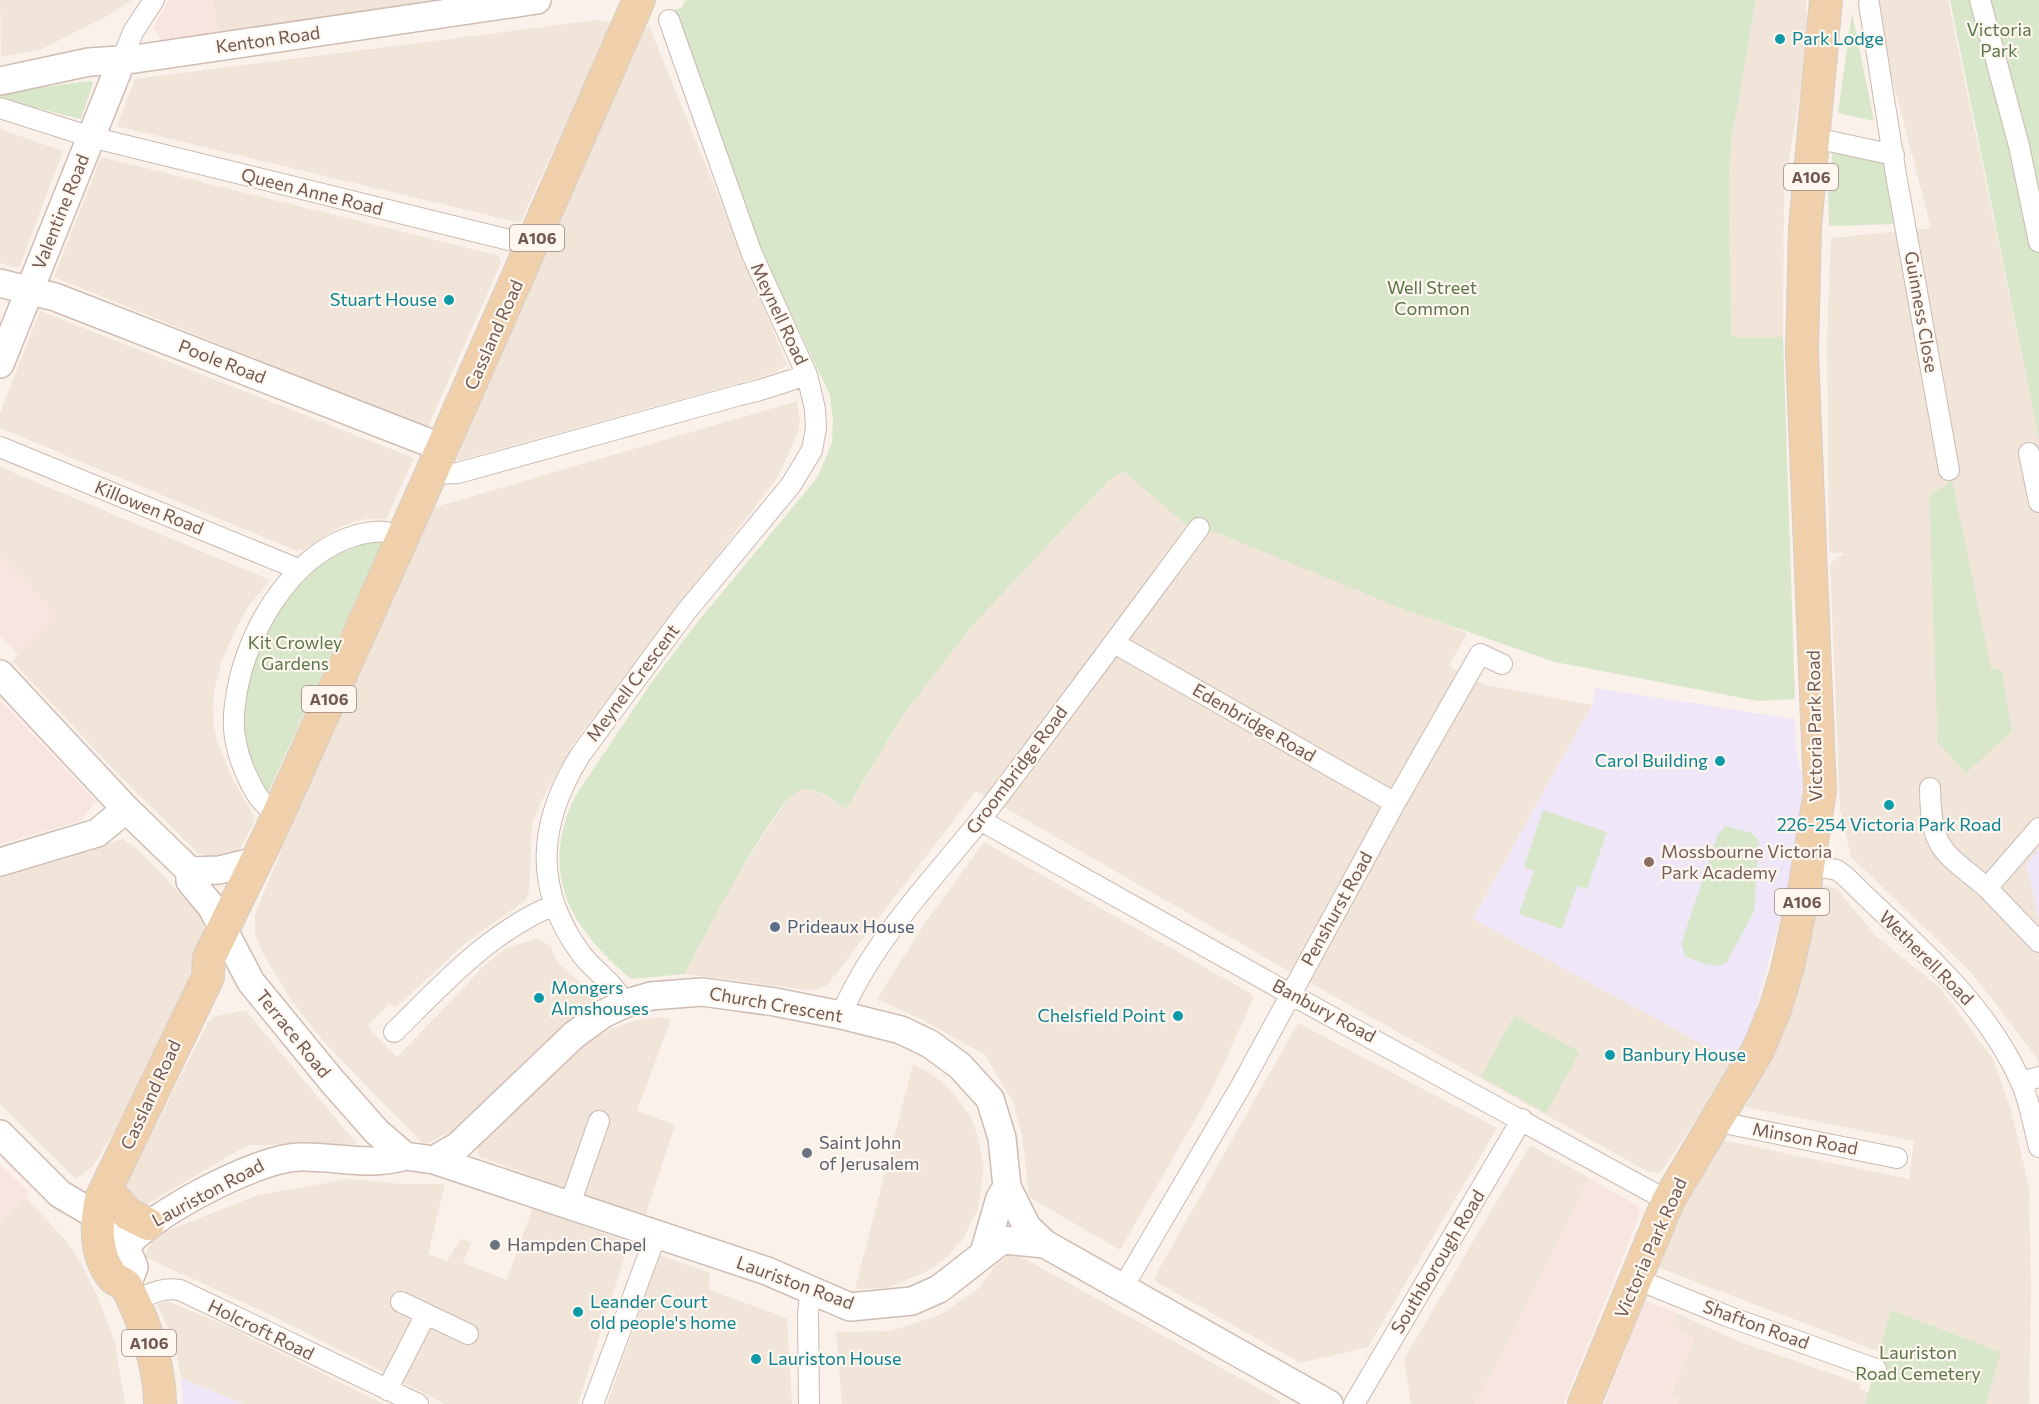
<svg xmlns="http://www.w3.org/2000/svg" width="2039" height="1404" font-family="Commissioner,sans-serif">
	<rect width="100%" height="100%" fill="#faf2ea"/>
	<path fill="#f1e4d9" d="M0,0H132L109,15L42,49L1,57Z
		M212,0H434L218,33Z
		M1756,0H1806L1807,21L1800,91L1784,192L1783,337L1731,338L1729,183L1731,141Z
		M1872,0H1948L2039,439V1067L2037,1058L1971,972L1851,857L1840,809L1830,563L1844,553H1829L1827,339L1831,238L1931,228Z
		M598,20L612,23L520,223L117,126L135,79Z
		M649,26L787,364L772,374L456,461L636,31Z
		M0,129L63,151L19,268L0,263Z
		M101,157L499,256L501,263L427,429L54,277Z
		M40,311L414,458L386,519H365L342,526L302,551L300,549L297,551L0,428V413Z
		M797,401L800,421L797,435L777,478L573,744L544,796L532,823L529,891L526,900L469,940L395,1008L390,1003L367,1026L397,1057L486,964L505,949L538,938L551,947L557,962L598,998L451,1132L424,1145L324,1042L292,1001L262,952L255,934V914L295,817L291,815L429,509Z
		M0,467L270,580L248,607L234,633L221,663L214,691L213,723L217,740L231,776L254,816V823L240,849L230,857H211L198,853L116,772L12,661L57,616L0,556Z
		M1123,471L1185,524L1220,534L1467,633L1449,666L1485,685L1592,705L1473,918L1735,1062L1662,1171L1658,1173L1648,1172L1271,961L976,791L828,984L820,989L807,990L685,974L723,899L769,826L793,793L801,789H813L846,809L903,715L971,627L1108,481Z
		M123,839L139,850L193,907L200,915L205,931L202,945L166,1029L116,1129L93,1166L76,1179L0,1104V876Z
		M984,842L1252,994L1253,999L1212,1090L1120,1250L1029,1197L1022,1135L1013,1102L985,1055L923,1020L877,999L925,923Z
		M1822,885L1837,889L1875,935L1941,989L1993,1059L2011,1110L2029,1187L2031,1289L2029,1404H1986L2001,1352L1891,1310L1880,1352L1657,1267L1685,1202L1722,1140L1909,1179L1914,1141L1745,1107L1783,1034Z
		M240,1011H246L357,1144L248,1145L140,1208L126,1185L208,1022L213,1017Z
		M658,1017L671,1019L637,1111L675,1125L645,1217L480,1157L477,1148L484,1140L577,1050L610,1029L634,1021Z
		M1298,1023L1497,1128L1368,1347L1300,1363L1153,1280Z
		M913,1064L933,1075L949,1088L970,1115L975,1128L984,1166L978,1209L963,1239L946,1258L926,1272L886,1288L855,1289Z
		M1530,1145L1589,1178L1499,1363L1474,1404H1411L1404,1359Z
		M349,1179L401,1184H445L428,1254L447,1261L461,1239L471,1242L463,1263L507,1280L533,1207L629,1243L578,1404H445L273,1316L145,1257L154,1236L258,1195Z
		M26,1197L66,1241L82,1265L100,1302L115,1344L125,1404H0V1224Z
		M660,1255L710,1273L709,1290L787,1318L792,1404H607Z
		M1008,1255H1018L1279,1400L1280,1404H842L836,1332L890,1331L940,1315L979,1288L995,1266Z
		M167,1301L227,1326L384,1404H243L181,1378L174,1342L157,1304Z
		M1676,1313L1738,1341L1861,1384L1859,1389L1869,1393L1865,1404H1677L1679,1398L1671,1395L1694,1338L1670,1327Z"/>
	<path fill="#f9e5e0" d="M169,0H212L218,33L162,42L153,28Z
		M0,556L57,616L18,655L0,636Z
		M0,700L96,801L81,821L0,844Z
		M0,1164L30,1193L0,1224Z
		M1589,1178L1638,1206L1640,1214L1564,1404H1474L1499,1363Z
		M1645,1300L1676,1313L1671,1327L1694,1338L1671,1394L1679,1398L1677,1404H1604Z"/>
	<path fill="#efe7f7" d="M1595,688L1795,719L1797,757L1803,777L1799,836L1788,888L1751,1028L1735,1062L1473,919L1592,705Z
		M2039,849V920L2026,864Z
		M181,1378L243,1404H183Z"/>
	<path fill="#d8e6ca" d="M686,0H1756L1731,142L1729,183L1731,337H1783L1795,699L1758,701L1555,662L1408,611L1220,534L1185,524L1123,471L1108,481L971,627L903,715L846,809C833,801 816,785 800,790C776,797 700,944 685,974L631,979C571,928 539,876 574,798L651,683L696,624L817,478L832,443L833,420L830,395L767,263L734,181L673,10L681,8Z
		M1950,0H2039V439Z
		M1852,13L1874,121L1838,113Z
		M90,81L93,83L81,119L0,99V93Z
		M1833,150L1887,161L1898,224L1829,226L1828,191Z
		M1952,480L1991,668L2002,671L2012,731L1966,773L1938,743L1929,496Z
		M383,540L267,795C256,774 242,752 242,727C242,672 281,584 330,556C346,546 365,542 383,540Z
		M1543,810L1607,832L1587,889L1577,886L1562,929L1519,914L1534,871L1524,867Z
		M1726,826L1752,833L1759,842L1754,911L1727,962C1715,971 1698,961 1685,956L1681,944L1718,834Z
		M1514,1016L1580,1052L1546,1113L1481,1077Z
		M1891,1310L2001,1352L1986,1404H1865Z"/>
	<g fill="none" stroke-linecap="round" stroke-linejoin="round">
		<defs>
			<path id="street" d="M1980,0L2019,146L2039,242
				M1869,4L1896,175L1949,470
				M122,60L133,32L154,0
				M0,108L91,137L534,246
				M1815,138L1894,155
				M0,447L298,569
				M2029,453L2039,502
				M431,474L458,473L740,395C764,390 784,382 807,375
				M1114,643L1395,803
				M1930,788C1931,851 1942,850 1987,888
				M278,813C263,806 256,795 249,780C237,756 231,731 235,705C242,638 289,554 357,535C374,531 385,529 401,537
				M980,820L1290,994L1668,1201
				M2039,828L1987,888L2039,942
				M1809,865L1837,870L1845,876C1909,940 1982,996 2020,1080C2030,1101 2033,1125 2039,1147
				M624,1004C615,983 595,972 582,955C532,888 538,822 581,754L685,613L791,485L812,450L816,428L815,409L807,375L752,254L669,20
				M841,1015C872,941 932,881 981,819C1055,723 1127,625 1199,528
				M394,1032C443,984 489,932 554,905
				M2021,1082L2039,1077
				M1714,1121L1897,1158
				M570,1204L599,1121
				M1636,1279L1727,1316L1876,1369
				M1122,1289L1241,1086L1395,803L1480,654L1502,664
				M134,1301C150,1294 162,1287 180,1290L418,1404
				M401,1302L468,1334
				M387,1390L426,1314
				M593,1404L656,1235
				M809,1404L808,1313L811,1288
				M1354,1404L1522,1119"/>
			<path id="secondary" d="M0,81L89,62L135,59L537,0
				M0,283L55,297L443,448
				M0,364L122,60
				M0,674L126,809L190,871V881L211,906L251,982L332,1081L377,1132L405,1156L434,1160L458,1146L574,1035L603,1014L624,1004L651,996L702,992L775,1002L841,1015L901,1030L930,1044L960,1066L990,1099L1002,1138L1007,1187L1000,1198L984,1253
				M0,862L97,833L126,809
				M190,871L219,870L256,861
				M0,1134L60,1194L109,1223L122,1238L134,1267L127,1285
				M434,1160L767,1271L850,1307L912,1301L939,1289L1002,1240L1045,1244
				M1007,1187L1027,1227L1045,1244L1329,1404
				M126,1246C151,1214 259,1157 300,1157C336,1156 370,1167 405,1156"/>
			<path id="primary" d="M106,1189L128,1214L148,1224
				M160,1404C160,1365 145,1324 128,1289C125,1281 115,1282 111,1275C95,1254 96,1223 101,1199L208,977L209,958L268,837L426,485L639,0
				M1584,1404L1668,1201L1758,1050L1775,1009L1787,970L1804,892L1820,791L1802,353L1805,227L1826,0"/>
		</defs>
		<use href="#street" stroke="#cbbab1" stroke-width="22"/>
		<use href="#secondary" stroke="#cfbcb2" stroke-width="30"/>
		<use href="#primary" stroke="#d5cdca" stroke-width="34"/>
		<use href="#street" stroke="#fff" stroke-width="20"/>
		<use href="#secondary" stroke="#fff" stroke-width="27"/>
		<use href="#primary" stroke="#f0d0ab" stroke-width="32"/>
	</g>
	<g fill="#0f9aa8" stroke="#fdf7f0" stroke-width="2">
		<circle cx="1780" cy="39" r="6"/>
		<circle cx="449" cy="300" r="6"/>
		<circle cx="1720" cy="761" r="6"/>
		<circle cx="1889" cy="805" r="6"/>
		<circle cx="539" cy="998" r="6"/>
		<circle cx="1178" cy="1016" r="6"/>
		<circle cx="1610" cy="1055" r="6"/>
		<circle cx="578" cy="1312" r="6"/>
		<circle cx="756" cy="1359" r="6"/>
	</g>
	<circle fill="#8d6e63" stroke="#fdf7f0" stroke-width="2" cx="1649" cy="862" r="6"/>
	<circle fill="#5c6f8a" stroke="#fdf7f0" stroke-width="2" cx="775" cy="927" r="6"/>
	<g fill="#6b7280" stroke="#fdf7f0" stroke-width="2">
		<circle cx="807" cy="1153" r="6"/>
		<circle cx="495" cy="1245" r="6"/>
	</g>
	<g text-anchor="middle" stroke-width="4.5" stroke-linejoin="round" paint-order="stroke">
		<g fill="#fdf7f0" stroke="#9c8880" stroke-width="1.5">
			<rect x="1784" y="164" width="54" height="26" rx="4.5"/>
			<rect x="510" y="225" width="54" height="26" rx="4.5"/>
			<rect x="302" y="686" width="54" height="26" rx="4.5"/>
			<rect x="1775" y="889" width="54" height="26" rx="4.5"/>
			<rect x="122" y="1330" width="54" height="26" rx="4.5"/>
		</g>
		<g font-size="16" font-weight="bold" fill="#725950">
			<text x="1811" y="183">A106</text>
			<text x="537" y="244">A106</text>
			<text x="329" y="705">A106</text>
			<text x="1802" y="908">A106</text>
			<text x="149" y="1349">A106</text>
		</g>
		<g font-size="18" fill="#5b764a" stroke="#fdf7f0">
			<text x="1999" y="36">Victoria<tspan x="1999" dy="21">Park</tspan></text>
			<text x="1432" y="294">Well Street<tspan x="1432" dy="21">Common</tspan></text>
			<text x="295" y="649">Kit Crowley<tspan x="295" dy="21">Gardens</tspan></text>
			<text x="1918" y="1359">Lauriston<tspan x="1918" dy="21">Road Cemetery</tspan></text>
		</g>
		<g font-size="18" fill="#0d838f" stroke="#fdf7f0" text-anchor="start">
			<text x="1792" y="45">Park Lodge</text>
			<text x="437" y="306" text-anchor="end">Stuart House</text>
			<text x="1708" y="767" text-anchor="end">Carol Building</text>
			<text x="1889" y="831" text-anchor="middle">226-254 Victoria Park Road</text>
			<text x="551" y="994">Mongers<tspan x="551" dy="21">Almshouses</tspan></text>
			<text x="1166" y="1022" text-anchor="end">Chelsfield Point</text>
			<text x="1622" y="1061">Banbury House</text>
			<text x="590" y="1308">Leander Court<tspan x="590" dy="21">old people's home</tspan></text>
			<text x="768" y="1365">Lauriston House</text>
		</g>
		<g font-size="18" fill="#725950" stroke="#fdf7f0">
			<text transform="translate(268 40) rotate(-8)" y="6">Kenton Road</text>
			<text transform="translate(312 192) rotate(14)" y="6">Queen Anne Road</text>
			<text transform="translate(61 212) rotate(-68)" y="6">Valentine Road</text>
			<text transform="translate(1921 312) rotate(80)" y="6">Guinness Close</text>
			<text transform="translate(779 314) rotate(65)" y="6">Meynell Road</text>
			<text transform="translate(494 335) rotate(-66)" y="6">Cassland Road</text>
			<text transform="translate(222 362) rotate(21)" y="6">Poole Road</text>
			<text transform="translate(149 508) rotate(22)" y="6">Killowen Road</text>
			<text transform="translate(633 683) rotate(-53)" y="6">Meynell Crescent</text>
			<text transform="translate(1254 723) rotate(30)" y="6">Edenbridge Road</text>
			<text transform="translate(1815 726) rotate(-91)" y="6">Victoria Park Road</text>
			<text transform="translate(1017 770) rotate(-53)" y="6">Groombridge Road</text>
			<text transform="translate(1337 909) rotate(-61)" y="6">Penshurst Road</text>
			<text transform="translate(1926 958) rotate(45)" y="6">Wetherell Road</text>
			<text transform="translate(776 1005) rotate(10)" y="6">Church Crescent</text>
			<text transform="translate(1324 1011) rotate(28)" y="6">Banbury Road</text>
			<text transform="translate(293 1034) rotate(51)" y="6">Terrace Road</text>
			<text transform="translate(151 1095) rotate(-65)" y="6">Cassland Road</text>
			<text transform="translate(1805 1139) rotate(11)" y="6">Minson Road</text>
			<text transform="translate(208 1193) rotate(-28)" y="6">Lauriston Road</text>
			<text transform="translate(1651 1248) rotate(-66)" y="6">Victoria Park Road</text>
			<text transform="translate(1438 1262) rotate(-59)" y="6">Southborough Road</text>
			<text transform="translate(795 1283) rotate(20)" y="6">Lauriston Road</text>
			<text transform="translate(1756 1325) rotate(20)" y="6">Shafton Road</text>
			<text transform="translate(261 1330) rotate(26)" y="6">Holcroft Road</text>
		</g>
		<g font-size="18" fill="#785e54" stroke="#fdf7f0" text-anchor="start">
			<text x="1661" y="858">Mossbourne Victoria<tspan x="1661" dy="21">Park Academy</tspan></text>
		</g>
		<g font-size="18" fill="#4e5e75" stroke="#fdf7f0" text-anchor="start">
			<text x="787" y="933">Prideaux House</text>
		</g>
		<g font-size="18" fill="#5b616d" stroke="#fdf7f0" text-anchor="start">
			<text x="819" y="1149">Saint John<tspan x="819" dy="21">of Jerusalem</tspan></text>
			<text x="507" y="1251">Hampden Chapel</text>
		</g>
	</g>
</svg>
